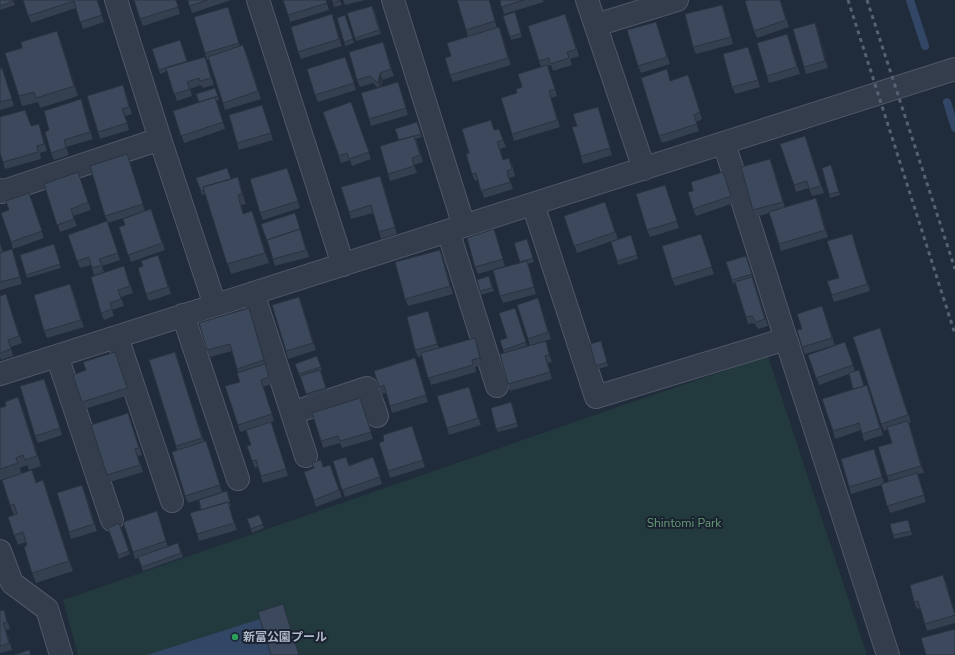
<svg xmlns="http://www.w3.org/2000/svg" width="955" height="655" font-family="'Nunito Sans','Noto Sans JP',sans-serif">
	<rect width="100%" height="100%" fill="#202b3c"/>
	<path fill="#22393d" d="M768,356L867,655H78L63,600L606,411Z"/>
	<path fill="#324665" d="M260,619L272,655H147Z"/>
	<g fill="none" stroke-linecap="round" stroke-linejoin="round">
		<path stroke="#324665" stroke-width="8" d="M910,0L925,46
			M947,102L955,128"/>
		<defs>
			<path id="minor" d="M116,0L160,139L215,305
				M258,0L343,265
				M393,0L464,226
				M587,0L644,169
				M596,25L677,0
				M724,143L786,339
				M0,190L1,192L160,139
				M533,204L596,397L786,339L888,655
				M448,231L497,386
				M253,293L306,456
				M183,315L238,479
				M117,337L172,501
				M57,356L112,520
				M0,374L955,69
				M292,413L367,388L377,416
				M0,551L12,583L47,609L61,655"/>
		</defs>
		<use href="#minor" stroke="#4f5867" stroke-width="24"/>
		<use href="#minor" stroke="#343d4c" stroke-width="22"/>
		<path stroke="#566174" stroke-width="3" stroke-dasharray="4 4" stroke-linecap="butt" d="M848,0L955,334
			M867,0L955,269"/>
	</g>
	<path fill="#343f4f" d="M0,0H13L15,5L0,10Z
		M23,0H97L104,22L83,29L76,8L31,23Z
		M176,0L180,14L143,26L140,19Z
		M188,0H231L192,13Z
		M326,0L329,10L290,22L288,15Z
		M340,0L342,5L334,7L333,3Z
		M343,0H365L345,5Z
		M457,0H489L497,28L499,27L511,65L453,82L450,75L451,56L468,37Z
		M500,0H543L544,2L504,14Z
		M780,0L789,27L757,38L754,31Z
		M722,5L725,12L733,44L696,54L693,47Z
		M228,7L240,46L246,52L261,99L225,110L209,60H207L205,53Z
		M374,9L381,34L356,41L347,13Z
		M515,12L522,37L511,40L503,16Z
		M332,14L342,46L301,59L298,52Z
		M345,15L354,43L345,46L344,42Z
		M568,21L579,56L570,59L572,65L553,71L551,65L548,66L557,96L551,98L560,127L514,141L512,134L517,93L541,67L539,61Z
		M656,22L670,64L641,73L638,66Z
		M815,23L818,30L828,68L806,74L804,67Z
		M787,34L800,74L769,83L767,76Z
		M180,40L187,62L205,57L214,85L203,88L201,85L190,89L192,96L177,101L167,71L160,74L152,49Z
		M61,41L78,96L40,108L38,102L22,106L19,96L22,48Z
		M383,42L394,76L383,80L381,87L400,89L408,115L371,126L369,119L378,88L373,83L360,87L357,80Z
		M751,54L760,87L735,94L732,87Z
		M348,64L356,90L318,102L315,95Z
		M2,68L14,106L0,110V69Z
		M671,81L691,82L702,119L696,122L699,131L662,143L659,136Z
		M123,85L132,114L125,116L129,130L100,139L98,132Z
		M215,88L219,100L216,101L225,129L184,143L173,111L199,102Z
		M81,99L93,139L66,147L69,155L54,160L51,153L49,130Z
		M351,102L371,159L352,166L350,160L341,163L323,112Z
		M262,105L273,140L239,150L237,143Z
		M598,107L612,155L583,164L581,156L577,126Z
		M25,110L31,126L41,131L47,151L40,153L41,159L5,169L3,162Z
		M417,122L422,137L416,139L423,162L414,165L417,173L390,181L388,174L399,141Z
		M499,129L506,147L500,149L503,159L512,165L515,176L509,178L513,189L484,198L478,180L475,181L472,174L469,153L495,130Z
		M805,136L824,193L812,196L809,188L796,192L794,185Z
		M129,161L145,211L108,223L105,216Z
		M831,165L840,195L830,198L829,194Z
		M773,166L785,207L819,205L828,237L781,251L769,213L756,217L753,210Z
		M287,168L300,208L263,220L260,213Z
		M78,172L91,210L73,216L77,226L60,232L44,184Z
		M238,177L246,204L241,205L243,213L256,221L269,263L231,274L205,194L202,195L196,178L231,179Z
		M726,179L734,203L696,216L693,209V191Z
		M383,183L397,234L381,239L373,213L351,219L349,212Z
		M667,192L679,228L650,237L647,230Z
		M29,193L44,238L13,249L11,242L9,210Z
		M605,202L618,239L577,253L564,216Z
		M151,209L165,250L131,262L119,227L125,225Z
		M295,213L309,257L275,266L267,241Z
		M107,221L120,260L102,266L104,272L94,275L91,265L80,268L68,235Z
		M494,229L505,266L478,274L475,267Z
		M701,234L714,274L675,286L672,279Z
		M852,234L870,291L834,302L827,281L839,278Z
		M631,235L638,259L618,265L611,242Z
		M527,239L534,262L528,264L536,294L503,303L500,296L521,263Z
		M0,243L3,252L12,249L22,284L0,290Z
		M54,244L61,268L27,278L20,255Z
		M440,250L443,257L453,294L408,306L405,299Z
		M158,255L171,294L149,301L146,294L143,266Z
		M746,256L768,326L758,329L754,323L748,324L735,283L733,284L726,262Z
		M124,266L133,293L121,297L124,306L112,310L114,316L104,320L101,313Z
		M489,276L494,291L481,295L480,291Z
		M73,291L84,327L47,338L44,331Z
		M0,296L8,301L22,343L11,347L13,356L1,360L0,357Z
		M302,304L316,350L288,359L286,351Z
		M540,305L551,339L532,345L546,341L552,362L548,363L552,379L510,391L508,384L504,353L503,350L507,338L515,308L527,346L514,350L530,346L528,339Z
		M822,306L835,345L805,354L802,347V329Z
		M251,315L267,367L266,368L271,384L263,387L274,421L271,422L288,476L263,483L258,467L255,468L252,461L251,445L246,430L240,432L238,425L240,382L238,373L232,351L210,357L207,350Z
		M430,318L439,348L477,345L483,365L475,367L476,372L431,385L422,356L418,357L415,350Z
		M882,335L911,422L909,423L924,473L918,474L926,502L890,513L881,485L851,494L849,487L877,456L884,483L889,482L887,476L892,443L888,429L884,431L881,424Z
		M845,342L855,371L864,386L867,385L883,435L864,441L861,430L835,439L833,431L853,390L849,374L819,385L808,355Z
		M602,345L608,366L598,369L596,366Z
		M317,356L322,370L321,371L327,392L308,398L301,378H300L295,364Z
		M415,358L428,402L392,413L386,393L381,394L379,387Z
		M118,359L129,395L85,409L82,402Z
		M177,359L204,441L208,448L222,492L188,503L185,496L177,450L149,360Z
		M47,386L62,435L38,443L35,436Z
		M469,387L481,425L449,435L447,428Z
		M360,398L373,439L342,448L340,443L323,448L321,441Z
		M513,406L518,427L498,432L496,429Z
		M22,407L41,466L29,470L27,465L20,468L21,473L36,483L43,480L73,571L36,583L32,573L26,542L18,545L8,517L14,516L10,505L9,478L0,480V408Z
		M130,420L142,455L138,456L143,472L110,482L107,475Z
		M412,426L425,467L390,478L388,471L384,441Z
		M373,457L382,484L345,497L333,461L349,465Z
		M330,465L342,497L316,507L304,472Z
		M227,491L231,506L229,507L237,530L199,541L197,534L201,510Z
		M85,492L97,531L71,539L69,532Z
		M259,515L264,528L252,533L247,519Z
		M159,518L168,547L178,543L183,557L143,571L138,558L135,559L133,552Z
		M908,520L912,535L894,539L893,535Z
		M119,523L130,554L119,559L108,528Z
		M946,582L955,615V623L927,631L920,608L917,609L914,602Z
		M4,610L10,629L6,630L12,650L0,653V611Z"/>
	<path fill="#2a3340" d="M489,0L498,28L495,21Z
		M722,5L725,12L733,44L731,37Z
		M228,7L231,14L241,50L239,43Z
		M332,14L334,21L342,46L339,39Z
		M815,23L818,30L828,68L825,61Z
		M499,27L502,34L511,65L508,58Z
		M57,31L61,41L78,96L74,86Z
		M383,42L386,49L394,76L391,69Z
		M748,47L751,54L760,87L758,80Z
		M380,73L383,80L381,90L378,83Z
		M81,99L83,106L93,139L90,132Z
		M262,105L265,112L273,140L271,133Z
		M770,159L773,166L785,209L783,202Z
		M380,176L383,183L397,234L395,227Z
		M238,177L241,187L246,204L242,194Z
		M816,198L819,205L828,237L825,230Z
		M252,211L256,221L269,263L265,253Z
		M701,234L704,241L714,274L712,267Z
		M12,249L15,256L22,284Z
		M440,250L443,257L453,294L450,286Z
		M527,261L530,268L536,294L534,287Z
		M70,284L73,291L84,327L81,320Z
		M299,297L302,304L316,350L313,343Z
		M249,308L251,315L267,367L264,360Z
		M428,311L430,318L440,351L437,344Z
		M475,338L477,345L483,365L480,358Z
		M546,341L552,362L549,355Z
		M545,356L548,363L552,379L550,372Z
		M415,358L418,365L428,402L426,395Z
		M469,387L471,394L481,425L478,418Z
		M908,421L910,428L924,473L921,466Z
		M874,449L877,456L885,484L882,477Z
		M43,480L47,490L73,571L69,561Z
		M943,575L946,582L955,616Z"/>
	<path fill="#3c495c" stroke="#2a3340" d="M0,0H13V1L0,6Z
		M23,0H97L102,15L80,22L74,1L28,16Z
		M134,0H176L178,7L140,19Z
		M188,0H207L189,6Z
		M283,0H326L327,3L288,15Z
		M332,0H340V1L333,3Z
		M457,0H489L495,21L466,30Z
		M500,0H524L501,7Z
		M748,0H780L786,20L754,31L745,1Z
		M722,5L731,37L693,47L685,14Z
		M372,6L379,30L355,38L347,13Z
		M228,7L239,43L205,53L194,17Z
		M515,12L521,33L510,37L503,16Z
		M332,14L339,39L298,52L291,27Z
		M565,14L576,49L567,52L569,58L550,64L549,58L539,61L528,26Z
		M345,15L353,39L344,42L337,18Z
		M656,22L667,57L638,66L627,30Z
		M815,23L825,61L804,67L793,29Z
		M499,27L508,58L450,75L445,58L451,56L447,43Z
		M57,31L74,86L36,98L34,92L19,96L5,53L22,48L21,42Z
		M787,34L797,67L767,76L757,43Z
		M180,40L187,61L159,70L152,49Z
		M383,42L391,69L380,73L378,83L370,76L357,80L349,52Z
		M243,45L258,91L223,103L208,57Z
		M748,47L758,80L732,87L723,54Z
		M205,57L211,78L200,81L199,78L187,82L190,89L174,94L166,68Z
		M345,57L354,83L315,95L307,69Z
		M547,65L555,89L549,91L557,120L512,134L501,98L517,93L516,89L522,87L518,74Z
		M2,68L12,99L0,102V69Z
		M667,69L670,81L688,75L700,112L694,115L697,124L659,136L641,78Z
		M398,82L406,108L369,119L361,93Z
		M123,85L129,107L122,109L127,123L98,132L87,96Z
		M215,88L218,96L199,102L196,94Z
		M215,97L223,122L181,136L173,111Z
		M81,99L90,132L64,140L66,148L51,153L45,132L49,130L44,111Z
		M351,102L369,152L349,159L347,153L339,156L323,112Z
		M262,105L271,133L237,143L229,115Z
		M598,107L610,148L581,156L572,127L577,126L573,114Z
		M25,110L31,126L39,124L44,144L37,146L38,152L3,162L0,153V117Z
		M491,120L494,130L499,129L503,140L497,142L503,160L509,158L512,169L507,171L510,182L481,191L476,173L472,174L466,154L469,153L462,129Z
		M417,122L421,134L399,140L395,129Z
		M414,136L420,155L412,158L414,166L388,174L380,146Z
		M805,136L821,186L809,189L807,181L794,185L780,144Z
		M127,154L143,204L105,216L90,166Z
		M770,159L783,202L753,210L741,167Z
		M831,165L839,192L829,194L822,168Z
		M227,168L231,179L203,187L204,190L201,191L196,178Z
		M287,168L298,201L260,213L250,179Z
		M78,172L88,202L71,209L74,219L57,225L44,184Z
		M723,172L731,196L693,209L688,192L693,191L691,182Z
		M380,176L395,227L379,232L371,205L349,212L341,187Z
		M238,177L242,194L238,195L243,214L252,211L265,253L227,264L203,187Z
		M665,185L677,221L647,230L636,194Z
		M29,193L42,231L11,242L1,213L9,210L6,201Z
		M816,198L825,230L779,244L769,212Z
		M605,202L615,232L574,246L564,216Z
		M151,209L162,243L128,255L119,227L125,225L123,219Z
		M295,213L300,229L267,240V241L261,224Z
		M107,221L118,253L99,259L102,265L92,268L89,257L77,261L68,235Z
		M300,229L306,250L273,259L267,240Z
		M494,229L503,259L475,267L467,238Z
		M701,234L712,267L672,279L662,246Z
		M852,234L867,284L832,295L827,281L839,278L827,241Z
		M631,235L637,255L617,261L611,242Z
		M527,239L533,258L520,262L514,243Z
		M54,244L60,264L26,275L20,255Z
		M12,249L20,277L0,282V253Z
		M440,250L450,286L405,299L395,262Z
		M158,255L168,287L146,294L138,268L143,266L141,261Z
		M746,256L752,274L732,280L726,262Z
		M527,261L534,287L500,296L493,270Z
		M124,266L130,286L118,290L121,299L110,303L112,309L101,313L91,277Z
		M489,276L492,288L480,291L477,280Z
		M752,277L765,319L756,322L752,316L746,317L735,282Z
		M70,284L81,320L44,331L34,295Z
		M6,294L19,336L8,340L11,349L0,353V296Z
		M299,297L313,343L286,351L272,305Z
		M538,298L548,332L528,339L517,305Z
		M822,306L832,338L802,347L797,330L802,329L797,314Z
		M249,308L264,360L237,369L230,344L207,350L199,323Z
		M515,308L526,342L503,350L500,340L507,338L499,313Z
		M428,311L437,344L415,350L407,317Z
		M880,328L908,415L881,424L853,337Z
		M475,338L480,358L472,360L473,365L428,378L421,353Z
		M546,341L549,355L545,356L550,372L508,384L500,354Z
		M601,341L607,362L596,366L590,344Z
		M845,342L853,365L816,378L808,355Z
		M115,352L127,388L82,402L73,375L86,370L83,362Z
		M175,352L202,438L176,446L149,360Z
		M317,356L321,367L299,374L295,364Z
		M415,358L426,395L390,406L384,385L379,387L374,371Z
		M265,364L269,377L261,380L272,414L238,425L225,386L240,382L237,373Z
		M320,370L326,388L306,394L300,376Z
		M859,370L864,386L853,389L849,373Z
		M44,379L60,428L35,436L20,386Z
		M867,385L880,428L862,434L859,423L833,431L822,399Z
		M469,387L478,418L447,428L437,396Z
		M18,397L37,456L25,460L23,455L16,458L18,463L0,469V408L6,406L5,402Z
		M360,398L371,432L340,441L338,436L321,441L312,413Z
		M511,402L517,423L496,429L491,408Z
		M128,413L139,448L135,449L140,465L107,475L91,425Z
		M908,421L921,466L887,476L878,447L892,443L887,427Z
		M271,422L286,469L261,476L256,460L252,461L247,446L251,445L246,430Z
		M412,426L423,460L388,471L379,443L384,441L383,435Z
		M206,441L220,485L185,496L172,452Z
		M874,449L882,477L849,487L841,459Z
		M346,457L349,466L373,457L380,477L342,490L333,461Z
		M321,460L323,467L330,465L339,490L314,500L304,472L314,468L312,463Z
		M32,470L36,483L43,480L69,561L32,573L24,547L27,545L23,532L14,535L8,517L17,514L14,504L10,505L2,480Z
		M917,473L924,495L887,506L881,484Z
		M82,485L94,524L69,532L57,493Z
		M227,491L230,503H228V502L201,510L199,500Z
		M228,502L234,523L197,534L190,513Z
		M157,511L166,541L133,552L123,522Z
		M259,515L263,524L251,529L247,519Z
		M908,520L911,531L893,535L890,524Z
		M119,523L129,551L118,555L108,528Z
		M178,543L181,553L142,567L138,557Z
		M943,575L955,615L925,624L918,601L914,602L910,585Z
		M283,604L299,655H271L258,612Z
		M4,610L7,622L3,623L9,643L0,646V611Z
		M955,629V655H926L921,638Z
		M29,650L31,655H14Z"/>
	<circle fill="#2e9e5b" stroke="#1a2231" stroke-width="1.5" cx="235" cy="637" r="4"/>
	<g text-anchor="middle" stroke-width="4" stroke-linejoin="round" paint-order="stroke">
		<g font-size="12" fill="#649b73" stroke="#1a2231">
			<text x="684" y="527">Shintomi Park</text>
		</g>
		<g font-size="12" font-weight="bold" fill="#afb8c8" stroke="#1a2231" text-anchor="start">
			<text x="243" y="641">新富公園プール</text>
		</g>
	</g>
</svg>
